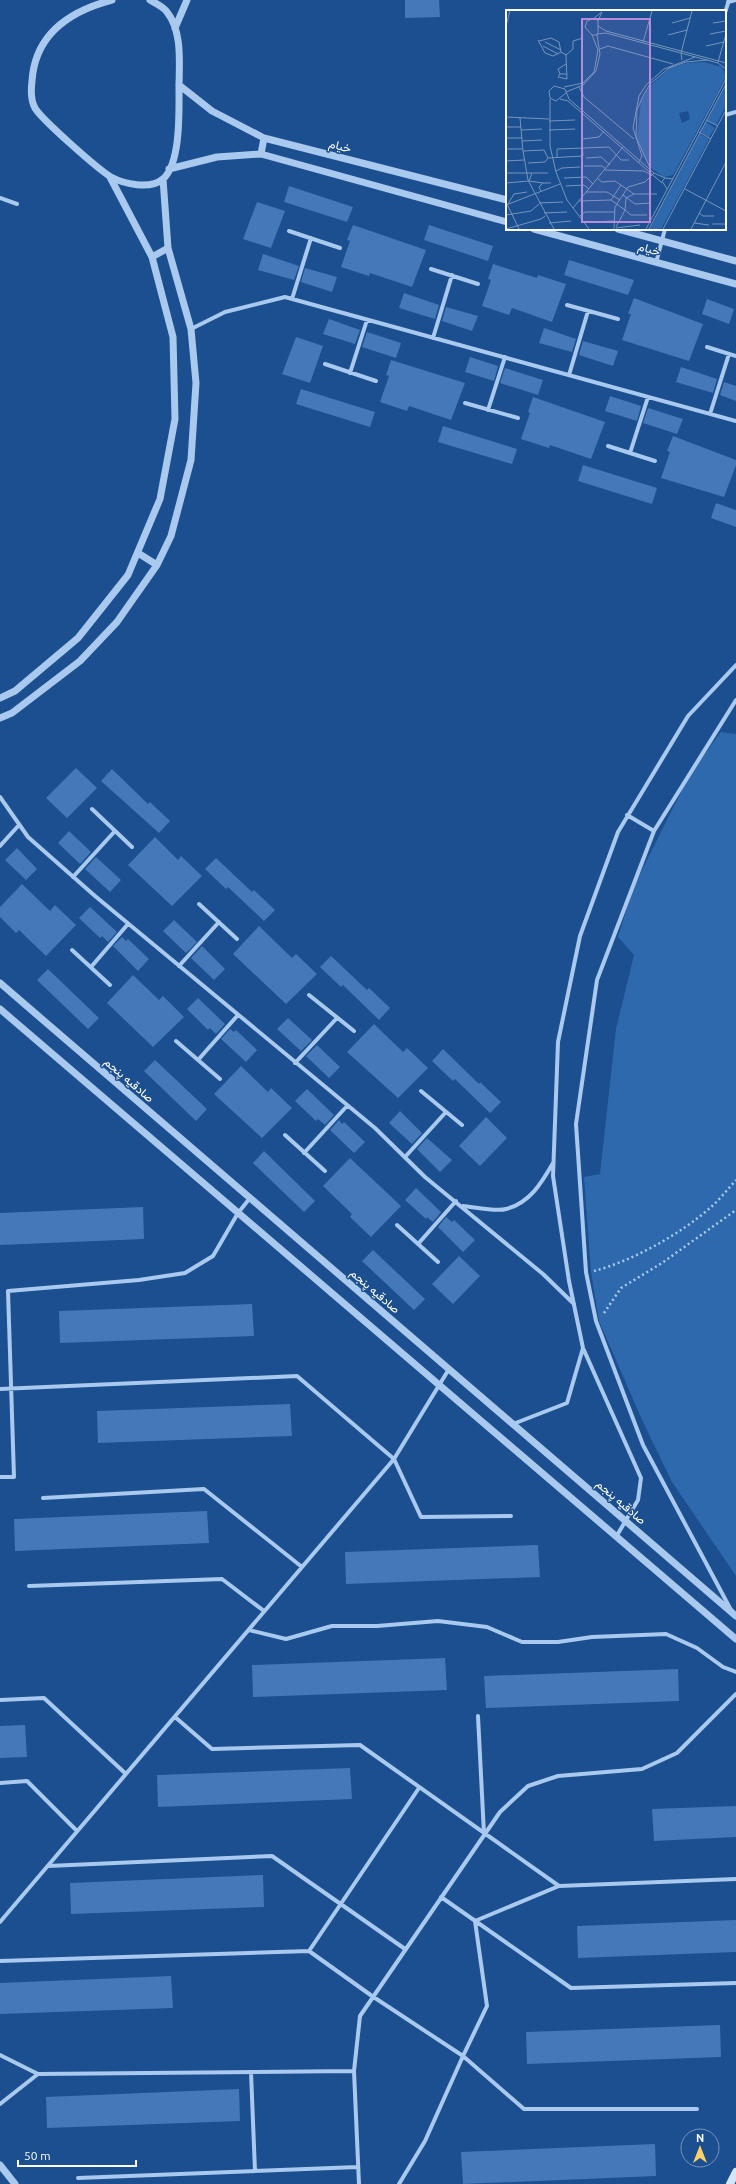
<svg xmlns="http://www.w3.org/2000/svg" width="736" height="2184" font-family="Ubuntu,Vazirmatn,sans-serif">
	<rect width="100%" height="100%" fill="#1b4f8f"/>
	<path fill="#2e69ad" d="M721,732L736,734V1576L672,1482L643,1422L599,1321L591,1272L584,1177L600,1174L616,1029L634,955L618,937L633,888L691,772Z"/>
	<path fill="#4478b7" d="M405,0H439L440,17L405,18Z
		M289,186L353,207L347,222L284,202Z
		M257,202L285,211L271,248L243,239Z
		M353,225L426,250L412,287L370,273L369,276L341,267L350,241L347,240Z
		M429,225L493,246L488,261L424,240Z
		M263,254L299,266L294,280L258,270Z
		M569,260L634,280L628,295L564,275Z
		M493,264L537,278L538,275L566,284L552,322L512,308L509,315L482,306L491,280L488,279Z
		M305,268L337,277L332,292L301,282Z
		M404,293L439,305L435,319L399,308Z
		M634,298L703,324L689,361L622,340L631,314H628Z
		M707,299L734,309L729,324L702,314Z
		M446,307L478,316L472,331L442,321Z
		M329,319L360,330L355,344L323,334Z
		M544,328L576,339L572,352L539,343Z
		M367,332L401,343L396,358L362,347Z
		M296,337L323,346L310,383L282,374Z
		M583,341L618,351L613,366L579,355Z
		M470,357L498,366L494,381L465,372Z
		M391,360L465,383L451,420L409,406L407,411L380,402L389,376L386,375Z
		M681,367L717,379L713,393L676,382Z
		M505,368L543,380L538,395L500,383Z
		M724,382L736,386V401L720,395Z
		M301,389L375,412L370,427L296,404Z
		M610,396L641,406L637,421L605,411Z
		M533,397L605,422L591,459L550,445L549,448L521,439L530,413L528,412Z
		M648,408L683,419L677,434L643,423Z
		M443,426L517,449L512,464L438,442Z
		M673,436L736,460V465L724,497L661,478L670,452L667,451Z
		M583,465L657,488L652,504L578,481Z
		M716,503L736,510V527L711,518Z
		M76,768L97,788L67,818L46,798Z
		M112,769L148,804L150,802L170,821L159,833L101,781Z
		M69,831L91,852L80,864L58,843Z
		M155,837L178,860L181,856L202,876L172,906L128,865Z
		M17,848L37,869L26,880L5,860Z
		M96,857L121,880L110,892L85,869Z
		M216,858L252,892L254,890L275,910L264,921L228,887L226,889L205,869Z
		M22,884L50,911L55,905L76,925L46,956L19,930L16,933L0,917V907Z
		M90,907L117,932L108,942L102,936L100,938L79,918Z
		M174,920L197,942L186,953L163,931Z
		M259,926L292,958L296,954L317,974L286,1004L233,954Z
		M122,937L126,941L128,939L149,959L138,971L113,946Z
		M202,946L225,969L214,980L191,958Z
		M331,956L367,990L369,988L390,1008L379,1020L343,985L341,987L320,967Z
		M48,969L99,1018L88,1029L37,980Z
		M133,975L159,1000L163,996L184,1017L153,1047L107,1003Z
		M198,998L225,1024L216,1034L210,1028L208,1030L187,1009Z
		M288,1018L312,1040L301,1051L277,1029Z
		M374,1024L403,1052L407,1048L428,1068L398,1098L347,1052Z
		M230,1029L234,1032L236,1030L257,1050L246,1062L221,1039Z
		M317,1045L340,1067L329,1078L306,1056Z
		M443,1049L479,1084L480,1082L501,1102L490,1113L455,1079L453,1081L432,1061Z
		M155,1060L207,1109L196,1121L144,1071Z
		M241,1066L268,1092L271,1088L292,1108L262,1138L214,1094Z
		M307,1089L334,1115L325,1125L318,1119L316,1121L295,1101Z
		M400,1111L422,1133L412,1144L389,1123Z
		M486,1117L507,1138L480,1166L459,1146Z
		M339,1120L342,1124L344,1122L365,1142L354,1153L330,1130Z
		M427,1138L452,1160L440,1172L417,1149Z
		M264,1151L315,1201L304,1212L253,1163Z
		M350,1158L401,1206L371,1237L350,1217L352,1214L323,1186Z
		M416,1188L441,1212L433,1222L427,1217L426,1219L405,1200Z
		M143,1207L144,1239L0,1245V1213Z
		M446,1217L452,1222L454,1220L475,1240L463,1252L438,1227Z
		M373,1250L425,1299L414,1310L362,1261Z
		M459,1256L480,1276L453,1304L432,1284Z
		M252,1304L254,1336L60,1343L59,1311Z
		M290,1404L292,1436L98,1443L97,1411Z
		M207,1511L209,1543L15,1551L14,1519Z
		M538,1545L540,1577L346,1584L345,1552Z
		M445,1658L447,1690L253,1697L252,1665Z
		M678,1669L679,1701L486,1708L484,1676Z
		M25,1725L27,1757L0,1758V1726Z
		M350,1768L352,1799L158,1807L157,1775Z
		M736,1806V1837L654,1841L652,1809Z
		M263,1875L264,1907L71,1914L70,1883Z
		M736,1920V1952L578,1958L577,1926Z
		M171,1976L173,2008L0,2014V1983Z
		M720,2025L721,2057L527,2064L526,2032Z
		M239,2089L240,2121L47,2128L46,2097Z
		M655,2144L656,2176L463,2184L461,2152Z"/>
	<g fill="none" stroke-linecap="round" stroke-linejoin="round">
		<path stroke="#a9c9ee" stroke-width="2.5" stroke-dasharray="2 3" stroke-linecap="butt" d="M594,1271C632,1261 681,1234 711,1207C720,1199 728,1189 736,1180
			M604,1313L621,1288L662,1263L736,1210"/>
		<path stroke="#a9c9ee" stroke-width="4" d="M728,2L736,0
			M725,13L729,0
			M725,115L736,112
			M0,198L17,204
			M289,231L340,248
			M656,263L665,229
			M431,269L478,284
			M292,299L311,238
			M567,305L618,319
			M191,329L225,312L285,297L736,421
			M433,338L452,275
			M707,347L736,356
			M325,364L376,381
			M350,373L367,320
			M569,375L588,311
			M465,403L518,418
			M488,410L505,357
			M710,414L729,354
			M608,446L655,461
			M630,453L648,397
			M0,797L28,837L95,896L375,1128L425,1177L543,1274L574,1304
			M92,809L132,847
			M627,815L654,831
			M0,846L19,825
			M73,877L115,831
			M199,904L237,939
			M72,950L110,985
			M179,966L219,922
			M91,967L128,924
			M309,995L354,1031
			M176,1041L220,1079
			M198,1060L238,1015
			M295,1063L337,1018
			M421,1091L462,1125
			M285,1135L325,1171
			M304,1153L347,1106
			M405,1157L446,1112
			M463,1206C474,1207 497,1212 506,1209C530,1203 542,1182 553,1163
			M397,1225L438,1262
			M418,1244L456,1201
			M0,1389L297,1376L394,1459L421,1517L511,1516
			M513,1424L567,1403L583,1348
			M0,1477H14L8,1291L139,1280L185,1273L213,1256L238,1213L250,1198
			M43,1498L204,1489L302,1567
			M616,1537L638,1500L641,1478L583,1348L569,1281L553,1176L558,1042L580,936L618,832L688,716L736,665
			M29,1586L222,1579L264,1611
			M731,1610L643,1445L596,1321L586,1272L576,1124L597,980L654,831L736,700
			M249,1630L286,1639L332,1626H377L438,1621L487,1627L522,1642H558L592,1637L666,1634L697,1648L723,1667L736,1672
			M0,1700L44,1698L126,1774
			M478,1716L484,1834
			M175,1717L212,1749L360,1745L559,1886L736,1879
			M0,1783L27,1781L77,1831
			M48,1866L272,1856L405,1949
			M441,1897L571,1988L736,1983
			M0,1922L394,1459L449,1369
			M309,1951L419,1788
			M0,1961L309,1951L372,1996L463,2056L487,2006L475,1921L559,1886
			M0,2055L38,2074
			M251,2072L255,2171
			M0,2104L38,2074L354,2071
			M78,2178L358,2167
			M359,2184L354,2071L360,2016L500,1812L528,1786L558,1776L642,1769L677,1753L736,1694
			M399,2184L425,2141L463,2056L524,2109H697"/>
		<path stroke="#a9c9ee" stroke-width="7" d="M112,0C70,11 35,34 32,81C31,89 31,101 35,108C41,119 99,170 111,177C124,184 150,190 163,179C181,163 179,111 179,88C179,65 183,32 167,12C164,7 155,3 150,0
			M175,28L187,0
			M179,85L212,111L264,138L507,200
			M261,154L264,138
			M169,169L217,157L261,154L507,222
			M534,229L736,284
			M618,229L736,261
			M152,257L168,248
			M138,553L157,565
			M0,698L15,691L78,638L128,575L160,499L175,419L173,337L152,257L110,177
			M0,718L12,713L80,661L117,622L157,565L171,536L191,460L196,383L191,329L168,248L163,179
			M0,983L736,1616
			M0,1009L736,1639
			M0,2165L15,2184"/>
		<path stroke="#d6e6fa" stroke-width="8" d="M730,2184L736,2172"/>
	</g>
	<g text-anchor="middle" stroke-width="3" stroke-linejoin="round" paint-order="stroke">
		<g font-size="12" fill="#fff" stroke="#1b4f8f">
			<text transform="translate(340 146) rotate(14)" y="4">خیام</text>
			<text transform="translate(649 249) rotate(15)" y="4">خیام</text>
			<text transform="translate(129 1080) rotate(41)" y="4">صادقیه پنجم</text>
			<text transform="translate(375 1291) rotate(41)" y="4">صادقیه پنجم</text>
			<text transform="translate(621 1502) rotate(41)" y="4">صادقیه پنجم</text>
		</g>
	</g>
	<g transform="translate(506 10)">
		<rect width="220" height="220" fill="#1b4f8f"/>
		<path d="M198,52L216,57L220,67L167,165L158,167L146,159L138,147L131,127L135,91L143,77L164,58L181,53ZM182,101L184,109L176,113L173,103ZM220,75V96L210,115L201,111ZM200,112L209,118L203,127L195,122ZM194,124L203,129L179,175L155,219H144Z" fill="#2e69ad" fill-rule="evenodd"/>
		<path fill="none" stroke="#7695bc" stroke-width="1" d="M88,8L96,2L92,11M166,13L184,8M207,13L220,11M0,16L4,1M92,16L100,21L220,53M91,24L100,23L212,53L220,59M204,24L220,21M162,25L181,20M32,30L39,43L47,46L55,42M33,31L45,28L53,32L55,42M39,32L55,40M137,32L146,1M37,36L52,44M200,36L218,32M94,39L102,36L167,54M55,42L60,45L67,39V31L77,28M60,45L61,69L52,67L54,64H61M176,50L175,43L186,1M212,52L220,24M54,64L52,59L60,54M58,77L77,73L88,62L92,40L86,25L79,17L81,11L89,8L92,11V22L91,25H86M73,77L78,87L128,129M60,82L77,75L90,61L94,44L91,25M60,83L50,91L44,88L43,81L48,76L59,79L63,89L148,163L159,168M44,89V136L50,162L61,190L83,219M54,89L62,91L156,173M0,107L43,109M14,108L17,141L22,170L48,219M200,110L212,116M43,111L69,110M0,117H15M15,120L36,119M43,120L69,119M193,122L205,129M0,128H16M16,131L36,130M0,139H16M17,141L38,140L42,148M51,147V139L103,137L115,150H123M80,148L95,147L104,155M0,151L18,150M133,152L136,146L127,118L133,86L140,75L158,59L189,47M22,153L39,152L42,148L77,146L76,129L93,127L98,121M78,156H96L100,159M144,158L130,127L131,100L137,86L144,74L163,58L180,52L201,50M99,160L138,161L146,165M50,161L56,158L74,157M0,163H42M58,168L80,167L87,174M92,169L96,172L109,171L128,184H151M23,171L37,173M0,173L23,171L26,163M60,176L78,175L83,179M161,179L156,171L159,168L167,169M179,179L220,201M35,181L33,177L37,173H45M80,182H101L114,190M117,185L129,194L145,193M105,190L115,175M73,191L105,190L119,200L120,188L128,184M0,192L13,219M33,193L57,192M2,194L8,184L21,182M0,195L54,174M67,198L117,137M38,203L61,202M193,203L197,206H208M0,205L25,201L33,194M74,206L79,202H109M83,212L109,211M43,213L65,211M188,213L203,215M206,214H220M110,217L119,200L125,205H141M110,218L134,215M0,219L35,209L39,206M108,219L109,197L122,177L139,172L148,163M140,219L220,69M143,219L220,74M157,219L220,100M185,219L220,152"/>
		<path fill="#b68bdc" fill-opacity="0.15" stroke="#b68bdc" stroke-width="2" d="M76,9H144V212H76Z"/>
		<rect width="220" height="220" fill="none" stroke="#fff" stroke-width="2"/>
	</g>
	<g transform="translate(700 2148)"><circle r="19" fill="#1b4f8f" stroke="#7695bc"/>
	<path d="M0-3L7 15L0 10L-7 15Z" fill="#ffd166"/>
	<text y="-6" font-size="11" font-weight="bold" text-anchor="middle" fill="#ffffff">N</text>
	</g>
	<path d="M18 2160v6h118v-6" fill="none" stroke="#ffffff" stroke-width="2"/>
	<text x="24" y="2160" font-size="12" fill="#ffffff" stroke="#1b4f8f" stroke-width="3" paint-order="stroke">50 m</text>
</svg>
